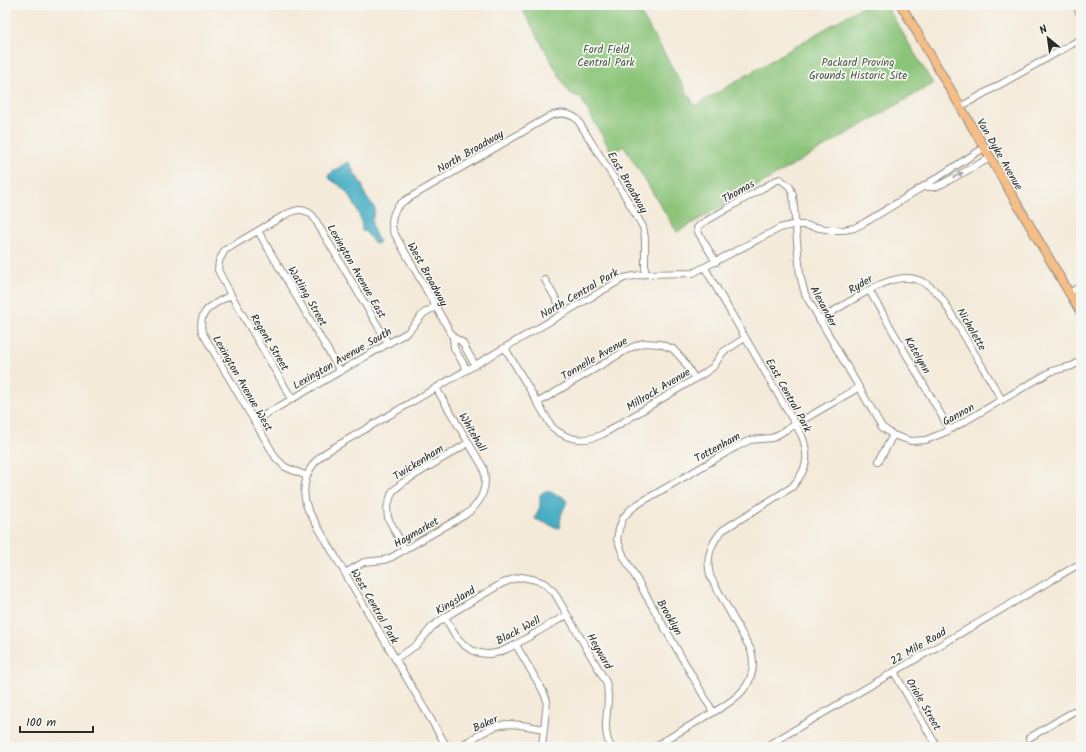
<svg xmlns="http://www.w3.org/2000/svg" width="1086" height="752" font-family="Kalam,sans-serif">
	<rect width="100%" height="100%" fill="#f6f6f2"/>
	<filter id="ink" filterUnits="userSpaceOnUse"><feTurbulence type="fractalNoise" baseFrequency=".025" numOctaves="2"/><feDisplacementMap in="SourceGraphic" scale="8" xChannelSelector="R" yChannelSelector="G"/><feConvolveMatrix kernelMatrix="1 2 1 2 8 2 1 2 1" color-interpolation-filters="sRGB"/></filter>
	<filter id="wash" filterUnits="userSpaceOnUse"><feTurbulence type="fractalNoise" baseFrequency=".012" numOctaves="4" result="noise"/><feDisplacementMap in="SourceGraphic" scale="16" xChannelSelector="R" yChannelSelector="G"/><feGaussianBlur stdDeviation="0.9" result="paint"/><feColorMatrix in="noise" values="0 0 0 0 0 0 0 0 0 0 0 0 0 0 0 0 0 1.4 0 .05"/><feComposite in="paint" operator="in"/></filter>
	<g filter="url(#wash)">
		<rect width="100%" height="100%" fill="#f4ead9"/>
		<path fill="#8cc57a" stroke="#5c7852" d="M520,5H636L695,106L865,5H886L933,84L677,232L624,146L612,153L580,97L569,93Z"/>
		<path fill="#44adc3" stroke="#386c77" d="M347,162L350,163L354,173L362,184L366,197L374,206L375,210L372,221V227L379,242L378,244L374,243L365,231H362C362,215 352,196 339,185C335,182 330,180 327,176Z
			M547,491L563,497L567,502L561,515L560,527L558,528C555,527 537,520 535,519L540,506V495L543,492Z"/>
	</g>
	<g filter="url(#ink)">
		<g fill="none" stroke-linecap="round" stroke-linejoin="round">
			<defs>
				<path id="minor" d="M1076,5L1081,16
					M960,107L1081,39
					M925,187H935L944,183L990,158
					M258,231L340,371
					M716,262L699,234L697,228L701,224L775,181L780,179L790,187L793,195L800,275L805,294L882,427L893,435L911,441L926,440L948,431L1052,371L1072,366L1081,361
					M545,280L564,313
					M869,290L950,430
					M1069,293L1081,286
					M231,295C214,304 197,310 202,332L276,458L285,467L307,476
					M819,320C832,312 845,304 859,296C890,278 917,265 943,300L1002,400
					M453,337L462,342L475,365
					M505,348L552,427C568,441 584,443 603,434L703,374L713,367L723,352L745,338
					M467,370L454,348L453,337L393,231C390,219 394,208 404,201L550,116C560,112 569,113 577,119L625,196L643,227L645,238V274
					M292,399L231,295L218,270L219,261L225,250L283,216C294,210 303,206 313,216L388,343
					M537,403L630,348L643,343L660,344L673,349L683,360L695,379
					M254,421L408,332L424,313L435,307
					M879,461L893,435
					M405,550L388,518L387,508L392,492L402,483L468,443
					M345,573L364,562L384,560L392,557L465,515C481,504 489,487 483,467L436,388
					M445,617C450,626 454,636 462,643C486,666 510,648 532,635C544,628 556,621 567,615
					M516,645L543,691L547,701L542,747
					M395,659L417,645L432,627L445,617L501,584L513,579L522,577L536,580L544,583L554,592L606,682C613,704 599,726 611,747
					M894,672L937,747
					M713,712L624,557L617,539L619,529L623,518L630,510L638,504L736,447L750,440L772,438L858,388
					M1029,738L1081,707
					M447,747L308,510C299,487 307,464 328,451L624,278L645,274L693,273L780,228L792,225H804L831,230H844L854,228L864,223C905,199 944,173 984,148
					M459,747C472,740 486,728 501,725C514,722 531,727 544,729
					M654,747C669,738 684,729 700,720C727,704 762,689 751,650L711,578C705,561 710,543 723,530L792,487C807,470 810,457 802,436L705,268
					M765,747L1081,563"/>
				<path id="major" d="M901,5L1081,313"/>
			</defs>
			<use href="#minor" stroke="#908a82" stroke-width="8"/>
			<use href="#major" stroke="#908a82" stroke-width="10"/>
			<use href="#minor" stroke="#fff" stroke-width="6"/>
			<use href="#major" stroke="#f6be87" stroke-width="8"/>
		</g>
		<defs><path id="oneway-solid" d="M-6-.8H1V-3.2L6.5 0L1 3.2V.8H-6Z"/></defs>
		<use fill="#a0a0a0" href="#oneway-solid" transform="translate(958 175) rotate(-28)"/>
	</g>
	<g text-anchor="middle" stroke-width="3.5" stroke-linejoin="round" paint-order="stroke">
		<g font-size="11" fill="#485943" stroke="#f6f6f2">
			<text x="606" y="53">Ford Field<tspan x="606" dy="13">Central Park</tspan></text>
			<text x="858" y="66">Packard Proving<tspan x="858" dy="13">Grounds Historic Site</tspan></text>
		</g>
		<g font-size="11" fill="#2b2b2b" stroke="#f6f6f2">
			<text transform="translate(470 151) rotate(-30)" y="4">North Broadway</text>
			<text transform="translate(1000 154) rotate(60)" y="4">Van Dyke Avenue</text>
			<text transform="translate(628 182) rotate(60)" y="4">East Broadway</text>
			<text transform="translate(738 191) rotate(-30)" y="4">Thomas</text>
			<text transform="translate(357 271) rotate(60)" y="4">Lexington Avenue East</text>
			<text transform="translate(428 274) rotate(61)" y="4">West Broadway</text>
			<text transform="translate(860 284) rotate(-30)" y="4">Ryder</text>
			<text transform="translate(579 293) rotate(-30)" y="4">North Central Park</text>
			<text transform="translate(308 296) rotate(60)" y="4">Watling Street</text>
			<text transform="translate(824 306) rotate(62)" y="4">Alexander</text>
			<text transform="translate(972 329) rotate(60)" y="4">Nicholette</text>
			<text transform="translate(270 342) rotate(59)" y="4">Regent Street</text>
			<text transform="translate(918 355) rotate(60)" y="4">Katelynn</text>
			<text transform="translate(342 358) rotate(-30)" y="4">Lexington Avenue South</text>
			<text transform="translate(594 358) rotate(-30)" y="4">Tonnelle Avenue</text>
			<text transform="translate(243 383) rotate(60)" y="4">Lexington Avenue West</text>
			<text transform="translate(658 389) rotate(-31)" y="4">Millrock Avenue</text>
			<text transform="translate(789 395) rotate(61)" y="4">East Central Park</text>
			<text transform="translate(958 414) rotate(-29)" y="4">Gannon</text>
			<text transform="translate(473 432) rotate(60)" y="4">Whitehall</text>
			<text transform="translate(717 447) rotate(-29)" y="4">Tottenham</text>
			<text transform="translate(418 462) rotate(-32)" y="4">Twickenham</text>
			<text transform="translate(416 532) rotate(-30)" y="4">Haymarket</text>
			<text transform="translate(455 600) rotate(-31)" y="4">Kingsland</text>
			<text transform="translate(375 606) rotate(60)" y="4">West Central Park</text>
			<text transform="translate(670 617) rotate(60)" y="4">Brooklyn</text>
			<text transform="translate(518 630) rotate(-28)" y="4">Black Well</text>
			<text transform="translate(918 646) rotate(-30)" y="4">22 Mile Road</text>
			<text transform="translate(600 651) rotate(60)" y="4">Heyward</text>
			<text transform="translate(924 704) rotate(60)" y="4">Oriole Street</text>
			<text transform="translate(485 723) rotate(-24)" y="4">Baker</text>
		</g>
	</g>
	<rect width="1086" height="752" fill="none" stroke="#f6f6f2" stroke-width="20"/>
	<g transform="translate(1048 38) rotate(331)" stroke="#f6f6f2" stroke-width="3" paint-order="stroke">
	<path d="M0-3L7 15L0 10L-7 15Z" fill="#2b2b2b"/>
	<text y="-6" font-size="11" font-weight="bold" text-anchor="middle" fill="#2b2b2b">N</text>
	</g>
	<path d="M20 726v6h73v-6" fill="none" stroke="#2b2b2b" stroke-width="2"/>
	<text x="26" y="726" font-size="12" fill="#2b2b2b" stroke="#f6f6f2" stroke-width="3" paint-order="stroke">100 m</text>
</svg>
